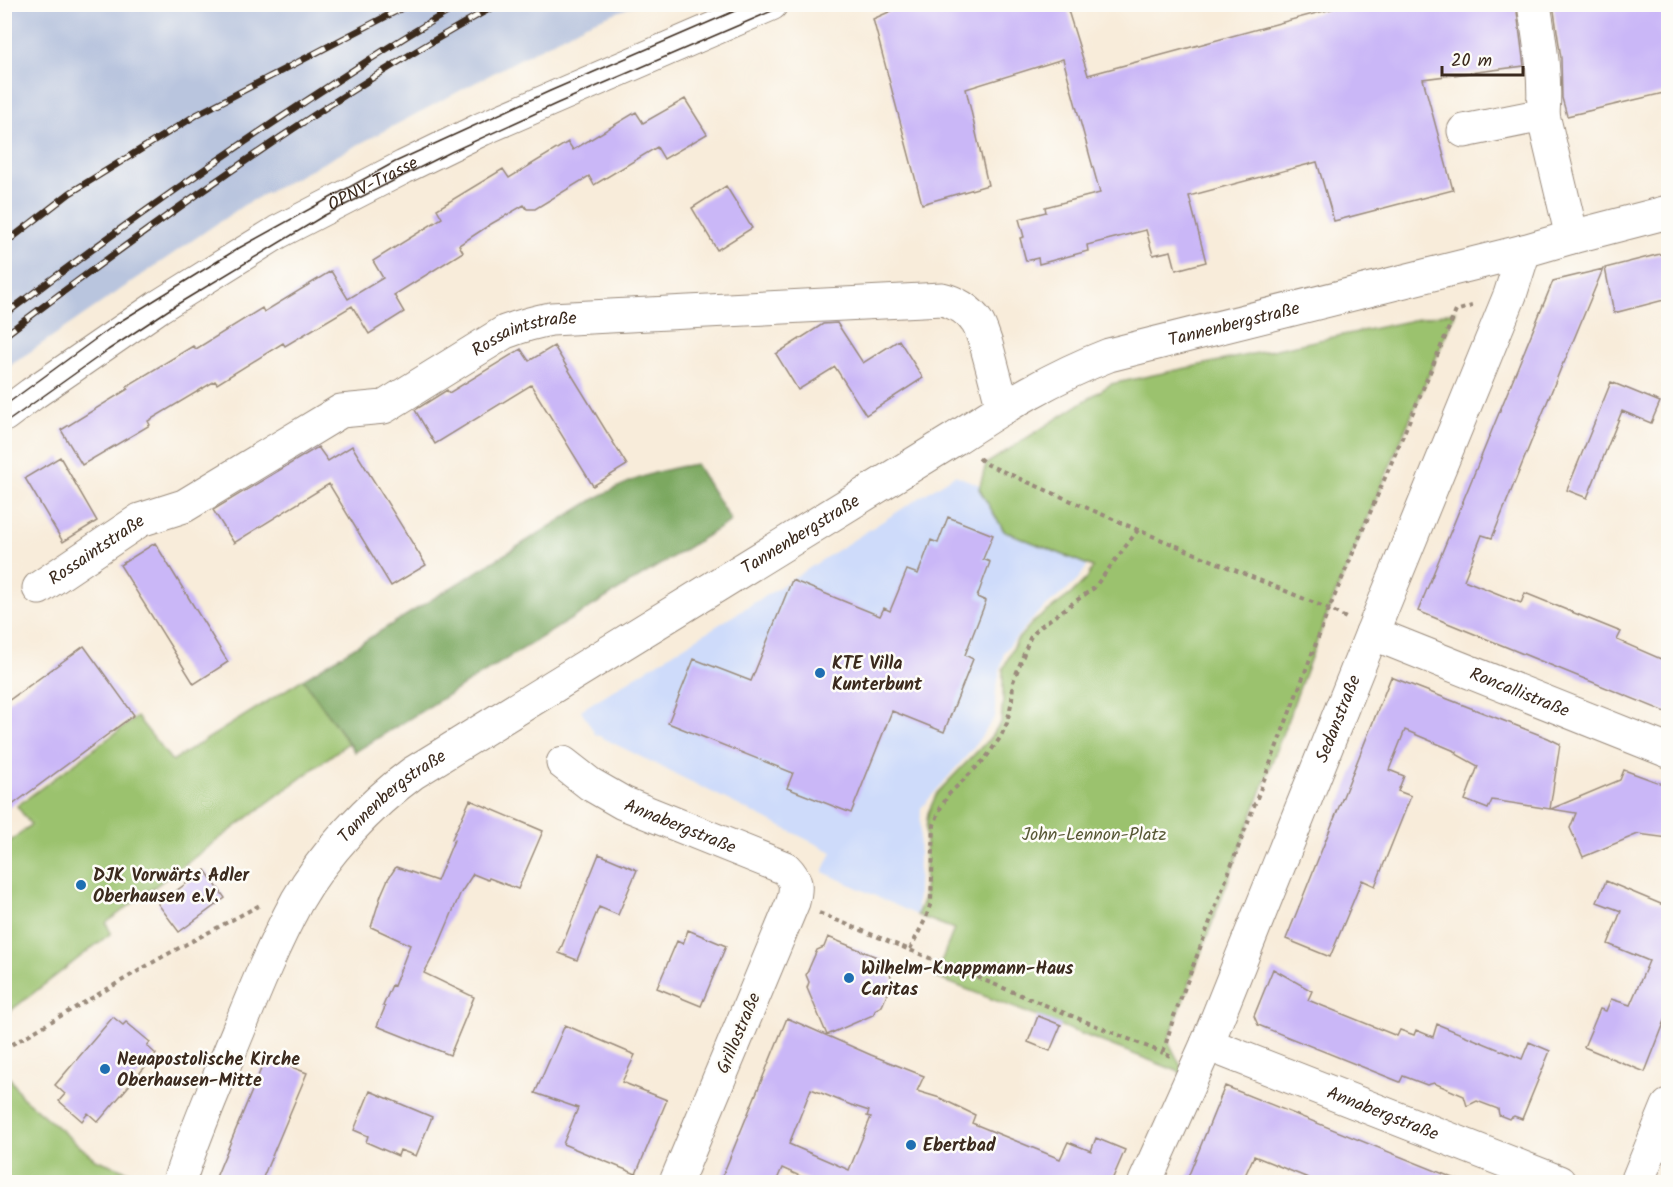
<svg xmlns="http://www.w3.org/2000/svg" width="1673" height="1187" font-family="Kalam,sans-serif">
	<rect width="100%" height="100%" fill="#fdfcf7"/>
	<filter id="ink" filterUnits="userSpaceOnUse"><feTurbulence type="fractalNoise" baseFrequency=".0167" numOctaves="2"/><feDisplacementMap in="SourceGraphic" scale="12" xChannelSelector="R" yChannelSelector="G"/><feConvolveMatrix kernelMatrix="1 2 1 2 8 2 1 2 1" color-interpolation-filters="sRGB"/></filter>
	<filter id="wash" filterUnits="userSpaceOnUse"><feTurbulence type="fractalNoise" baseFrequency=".008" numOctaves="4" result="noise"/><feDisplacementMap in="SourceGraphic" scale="24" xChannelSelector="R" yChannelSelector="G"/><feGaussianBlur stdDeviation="1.35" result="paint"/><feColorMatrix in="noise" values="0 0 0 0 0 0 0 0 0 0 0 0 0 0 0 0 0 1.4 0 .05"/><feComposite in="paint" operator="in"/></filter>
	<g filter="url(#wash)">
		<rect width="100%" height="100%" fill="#f8ecda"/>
		<path fill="#cedbfa" d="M955,475L1108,537L1076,582L1036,615L1004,652L995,695V717L970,752L921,808L917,915L823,872L832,852L595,734L581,710L778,588Z"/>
		<path fill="#b9c5de" d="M5,4H636V5L586,24L244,205L5,369Z"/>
		<path fill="#9bc26e" stroke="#6b7646" stroke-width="1.5" d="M1456,311L1329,609L1168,1041L1185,1074L935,977L954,929L917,915L924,898L926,829L928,813L937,793L990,738L1001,722L1003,700V669L1017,640L1032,623L1071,594L1087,578L1093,567L1004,531L979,489L986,464L1111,384Z
			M303,679L348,743L106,923L111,933L5,1015L4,846L31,825L17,806L137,717L172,761Z
			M5,1070L22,1097L95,1159L132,1173L117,1182H5Z"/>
		<path fill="#7ca861" stroke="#5c6940" stroke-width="1.5" d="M696,464L731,521L355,752L303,679L596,498C632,479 656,470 696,464Z"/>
		<g id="blocks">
			<path fill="#cab7f7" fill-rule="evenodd" d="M907,4H1066L1088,75L1350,4H1516L1524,66L1423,79L1453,190L1334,221L1317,162L1189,196L1206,262L1176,270L1171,251L1153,255L1146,230L1087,245L1088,251L1039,264L1038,258L1026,261L1020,238L1024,237L1019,219L1046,212L1045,207L1100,193L1063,59L966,89L988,185L922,204L873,19Z
				M1553,4H1668V92L1567,116L1562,98L1561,58Z
				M685,99L707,134L664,159L657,147L594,185L589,176L535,209H527L524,205L491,224L459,245L463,252L394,295L404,312L369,334L352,306L285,346L283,343L217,384L215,381L148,421L150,425L82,465L61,430L128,389L127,386L193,346L196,349L262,308L264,312L331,271L348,299L383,278L373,261L442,218L437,209L503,169L509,178L568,142L573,150L636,112L643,123Z
				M726,186L752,228L717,250L692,208Z
				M1668,252V299L1614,313L1605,268Z
				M1603,269L1564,363H1563L1492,538L1482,535L1464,580L1521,603L1525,593L1621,632L1617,640L1668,662V713L1418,611L1553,281Z
				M837,323L863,363L899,340L923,378L866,415L835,367L798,390L776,354L823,324Z
				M554,346L627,465L593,486L531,385L435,444L415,410L447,390L449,393L521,349L529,361Z
				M1611,382L1660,402L1651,423L1622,411L1587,498L1567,490Z
				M352,446L426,565L391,586L329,484L234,543L213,510L318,447L328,461Z
				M60,457L97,521L63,542L25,478Z
				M948,517L993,535L983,559L990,562L977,597L986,601L965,655L973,659L944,732L892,711L851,813L787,788L793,773L668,723L694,659L751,681L792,580L880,616L884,608L890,611L907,570L918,574L931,540L938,543Z
				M155,543L228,662L194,684L120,565Z
				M84,646L134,715L4,811V704Z
				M1391,677L1548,738L1560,744L1550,809L1492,800L1488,809L1465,800L1478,766L1456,754L1457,752L1405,730L1389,770L1404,776L1398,791L1411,796L1375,886L1362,880L1330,957L1286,939Z
				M1624,770L1668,786V838L1638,834L1583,857L1570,828L1576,813L1551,809L1620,780Z
				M470,800L543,831L518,889L489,878L488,880L473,874L460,894L436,951L424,973L474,997L450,1055L377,1026L385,1007L383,1006L392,985L394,986L410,945L371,927L381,895L388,879L396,867L437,881L454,840L452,839Z
				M599,854L637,870L618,915L599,907L577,960L559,953Z
				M205,870L225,898L179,932L158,904Z
				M1606,881L1668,907V1013L1645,1072L1584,1047L1600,1009L1606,1011L1611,999L1630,1005L1649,961L1608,944L1621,911L1597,902Z
				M688,930L726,946L701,1006L657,988L677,941L683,944Z
				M828,937L894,964L890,974L893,981L882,1006L876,1009L873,1015L827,1035L807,988L809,982L806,975L817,950L824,947Z
				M1273,969L1312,991L1308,1000L1397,1036L1400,1030L1414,1035L1416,1030L1433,1037L1437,1024L1522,1059L1529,1042L1550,1051L1522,1119L1514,1116L1509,1119L1499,1115L1498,1109L1477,1101L1467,1106L1464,1096L1434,1083L1427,1085L1403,1076L1400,1082L1258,1025L1254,1016Z
				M1038,1016L1061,1025L1050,1051L1028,1042Z
				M113,1017L123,1025L126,1022L150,1042L147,1046L156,1054L98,1122L88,1113L82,1121L59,1101L65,1094L55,1085Z
				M787,1018L871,1055L924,1076L917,1091L940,1098L975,1115L972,1123L1060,1159L1068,1142L1091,1151L1096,1138L1125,1150L1112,1180L1115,1182H813L782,1168L776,1182H720ZM811,1089L851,1105L869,1111L867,1116L871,1117L849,1170L789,1144Z
				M565,1025L635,1055L622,1082L667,1100L636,1174L563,1144L578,1108L535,1093Z
				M266,1057L307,1073L261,1182H214Z
				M1225,1086L1461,1181V1182H1318L1254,1156L1242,1182H1186Z
				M370,1091L432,1117L416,1156L400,1150L398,1156L366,1142L368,1136L354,1130Z"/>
		</g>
	</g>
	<g filter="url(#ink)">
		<use href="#blocks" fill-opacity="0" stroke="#9a8b7c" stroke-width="1.5"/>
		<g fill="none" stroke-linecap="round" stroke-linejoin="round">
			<defs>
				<g id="minor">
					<path d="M1534,4C1540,43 1546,76 1543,115"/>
					<path d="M1464,131L1543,115L1572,237"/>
					<path id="s1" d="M4,415L32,394L158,307L278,232L404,167L482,129L771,4"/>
					<path id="s2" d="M39,588L140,520L184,506L341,411L384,407L505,332C521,326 534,322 551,319L942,299C955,302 969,310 977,322C981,328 983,336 986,344C992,365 997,386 1003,408"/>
					<path id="s3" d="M1372,633L1668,751"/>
					<path id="s4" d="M563,763L590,784L623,803L785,868C797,880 797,886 793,902L676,1182"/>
					<path id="s5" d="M1207,1044L1559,1182"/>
					<path id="s6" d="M179,1182C193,1138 212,1094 230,1051C251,1000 271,949 297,901C324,854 369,805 413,773L956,438C1006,405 1052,377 1109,355L1524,251L1572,237L1668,212"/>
					<path id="s7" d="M1145,1182L1207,1044L1372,633L1510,295L1524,251"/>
					<path d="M1637,1182L1668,1106"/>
				</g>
			</defs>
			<use href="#minor" stroke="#9a8b7c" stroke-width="35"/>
			<path stroke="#9a8b7c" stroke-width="4" stroke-dasharray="4.5 4.5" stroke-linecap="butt" d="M979,458L986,464L1138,530L1329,609L1348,619
				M819,913L1163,1053
				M910,949L926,918L931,902L934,825L941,807L949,794L985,759L1000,738L1007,723L1012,700L1013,682L1030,638L1038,628L1094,588L1138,530
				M4,1049L164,956L260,905
				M1170,1056L1163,1053L1174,1016L1329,609L1456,311L1472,306"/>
			<use href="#minor" stroke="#fff" stroke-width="33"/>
			<path stroke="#3b2a1e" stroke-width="1.5" d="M4,406L116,324L239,248L395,162L550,91L751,4
				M4,424L108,350L176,305L325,215L451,152L558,103L788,4"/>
			<defs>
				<path id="rail" d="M4,244L70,193L198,114L410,4
					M4,315C102,241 201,170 303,103C355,69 407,34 462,4
					M4,336C163,216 324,100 498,4"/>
			</defs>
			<use href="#rail" stroke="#3b2a1e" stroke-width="7"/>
			<use href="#rail" stroke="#fdfcf7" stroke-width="4.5" stroke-dasharray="14" stroke-linecap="butt"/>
		</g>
	</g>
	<g fill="#1f6fb2" stroke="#fdfcf7" stroke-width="2">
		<circle cx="820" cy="673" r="6"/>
		<circle cx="81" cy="885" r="6"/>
		<circle cx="849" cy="978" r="6"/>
		<circle cx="105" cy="1069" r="6"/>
		<circle cx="911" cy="1145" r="6"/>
	</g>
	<g text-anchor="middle" stroke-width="5" stroke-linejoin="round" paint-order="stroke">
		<g font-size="18" fill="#3b2a1e" stroke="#fdfcf7">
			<text dy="6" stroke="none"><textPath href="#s1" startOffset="436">ÖPNV-Trasse</textPath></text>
			<text dy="6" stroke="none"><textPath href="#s6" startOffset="1420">Tannenbergstraße</textPath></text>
			<text dy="6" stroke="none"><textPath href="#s2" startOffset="555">Rossaintstraße</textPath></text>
			<text dy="6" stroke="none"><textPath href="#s6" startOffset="934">Tannenbergstraße</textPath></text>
			<text dy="6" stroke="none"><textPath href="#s2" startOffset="69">Rossaintstraße</textPath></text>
			<text dy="6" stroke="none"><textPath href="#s3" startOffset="159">Roncallistraße</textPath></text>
			<text dy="6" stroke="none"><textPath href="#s7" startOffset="502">Sedanstraße</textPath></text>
			<text dy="6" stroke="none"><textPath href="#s6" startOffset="448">Tannenbergstraße</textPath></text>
			<text dy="6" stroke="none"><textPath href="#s4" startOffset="134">Annabergstraße</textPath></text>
			<text transform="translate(738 1033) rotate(-67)" y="6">Grillostraße</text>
			<text dy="6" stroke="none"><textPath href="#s5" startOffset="189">Annabergstraße</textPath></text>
		</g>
		<g font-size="18" font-weight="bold" fill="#3b2a1e" stroke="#fdfcf7" text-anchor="start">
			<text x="832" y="669">KTE Villa<tspan x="832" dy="21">Kunterbunt</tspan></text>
			<text x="93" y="881">DJK Vorwärts Adler<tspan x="93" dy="21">Oberhausen e.V.</tspan></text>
			<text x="861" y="974">Wilhelm-Knappmann-Haus<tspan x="861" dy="21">Caritas</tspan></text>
			<text x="117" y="1065">Neuapostolische Kirche<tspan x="117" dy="21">Oberhausen-Mitte</tspan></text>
			<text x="923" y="1151">Ebertbad</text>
		</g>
		<g font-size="18" fill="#585836" stroke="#fdfcf7">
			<text x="1094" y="840">John-Lennon-Platz</text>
		</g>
	</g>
	<rect width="1673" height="1187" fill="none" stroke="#fdfcf7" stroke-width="24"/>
	<path d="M1442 66v9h81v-9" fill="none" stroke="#3b2a1e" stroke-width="3"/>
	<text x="1451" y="66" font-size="18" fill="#3b2a1e" stroke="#fdfcf7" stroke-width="4.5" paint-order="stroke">20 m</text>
</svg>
